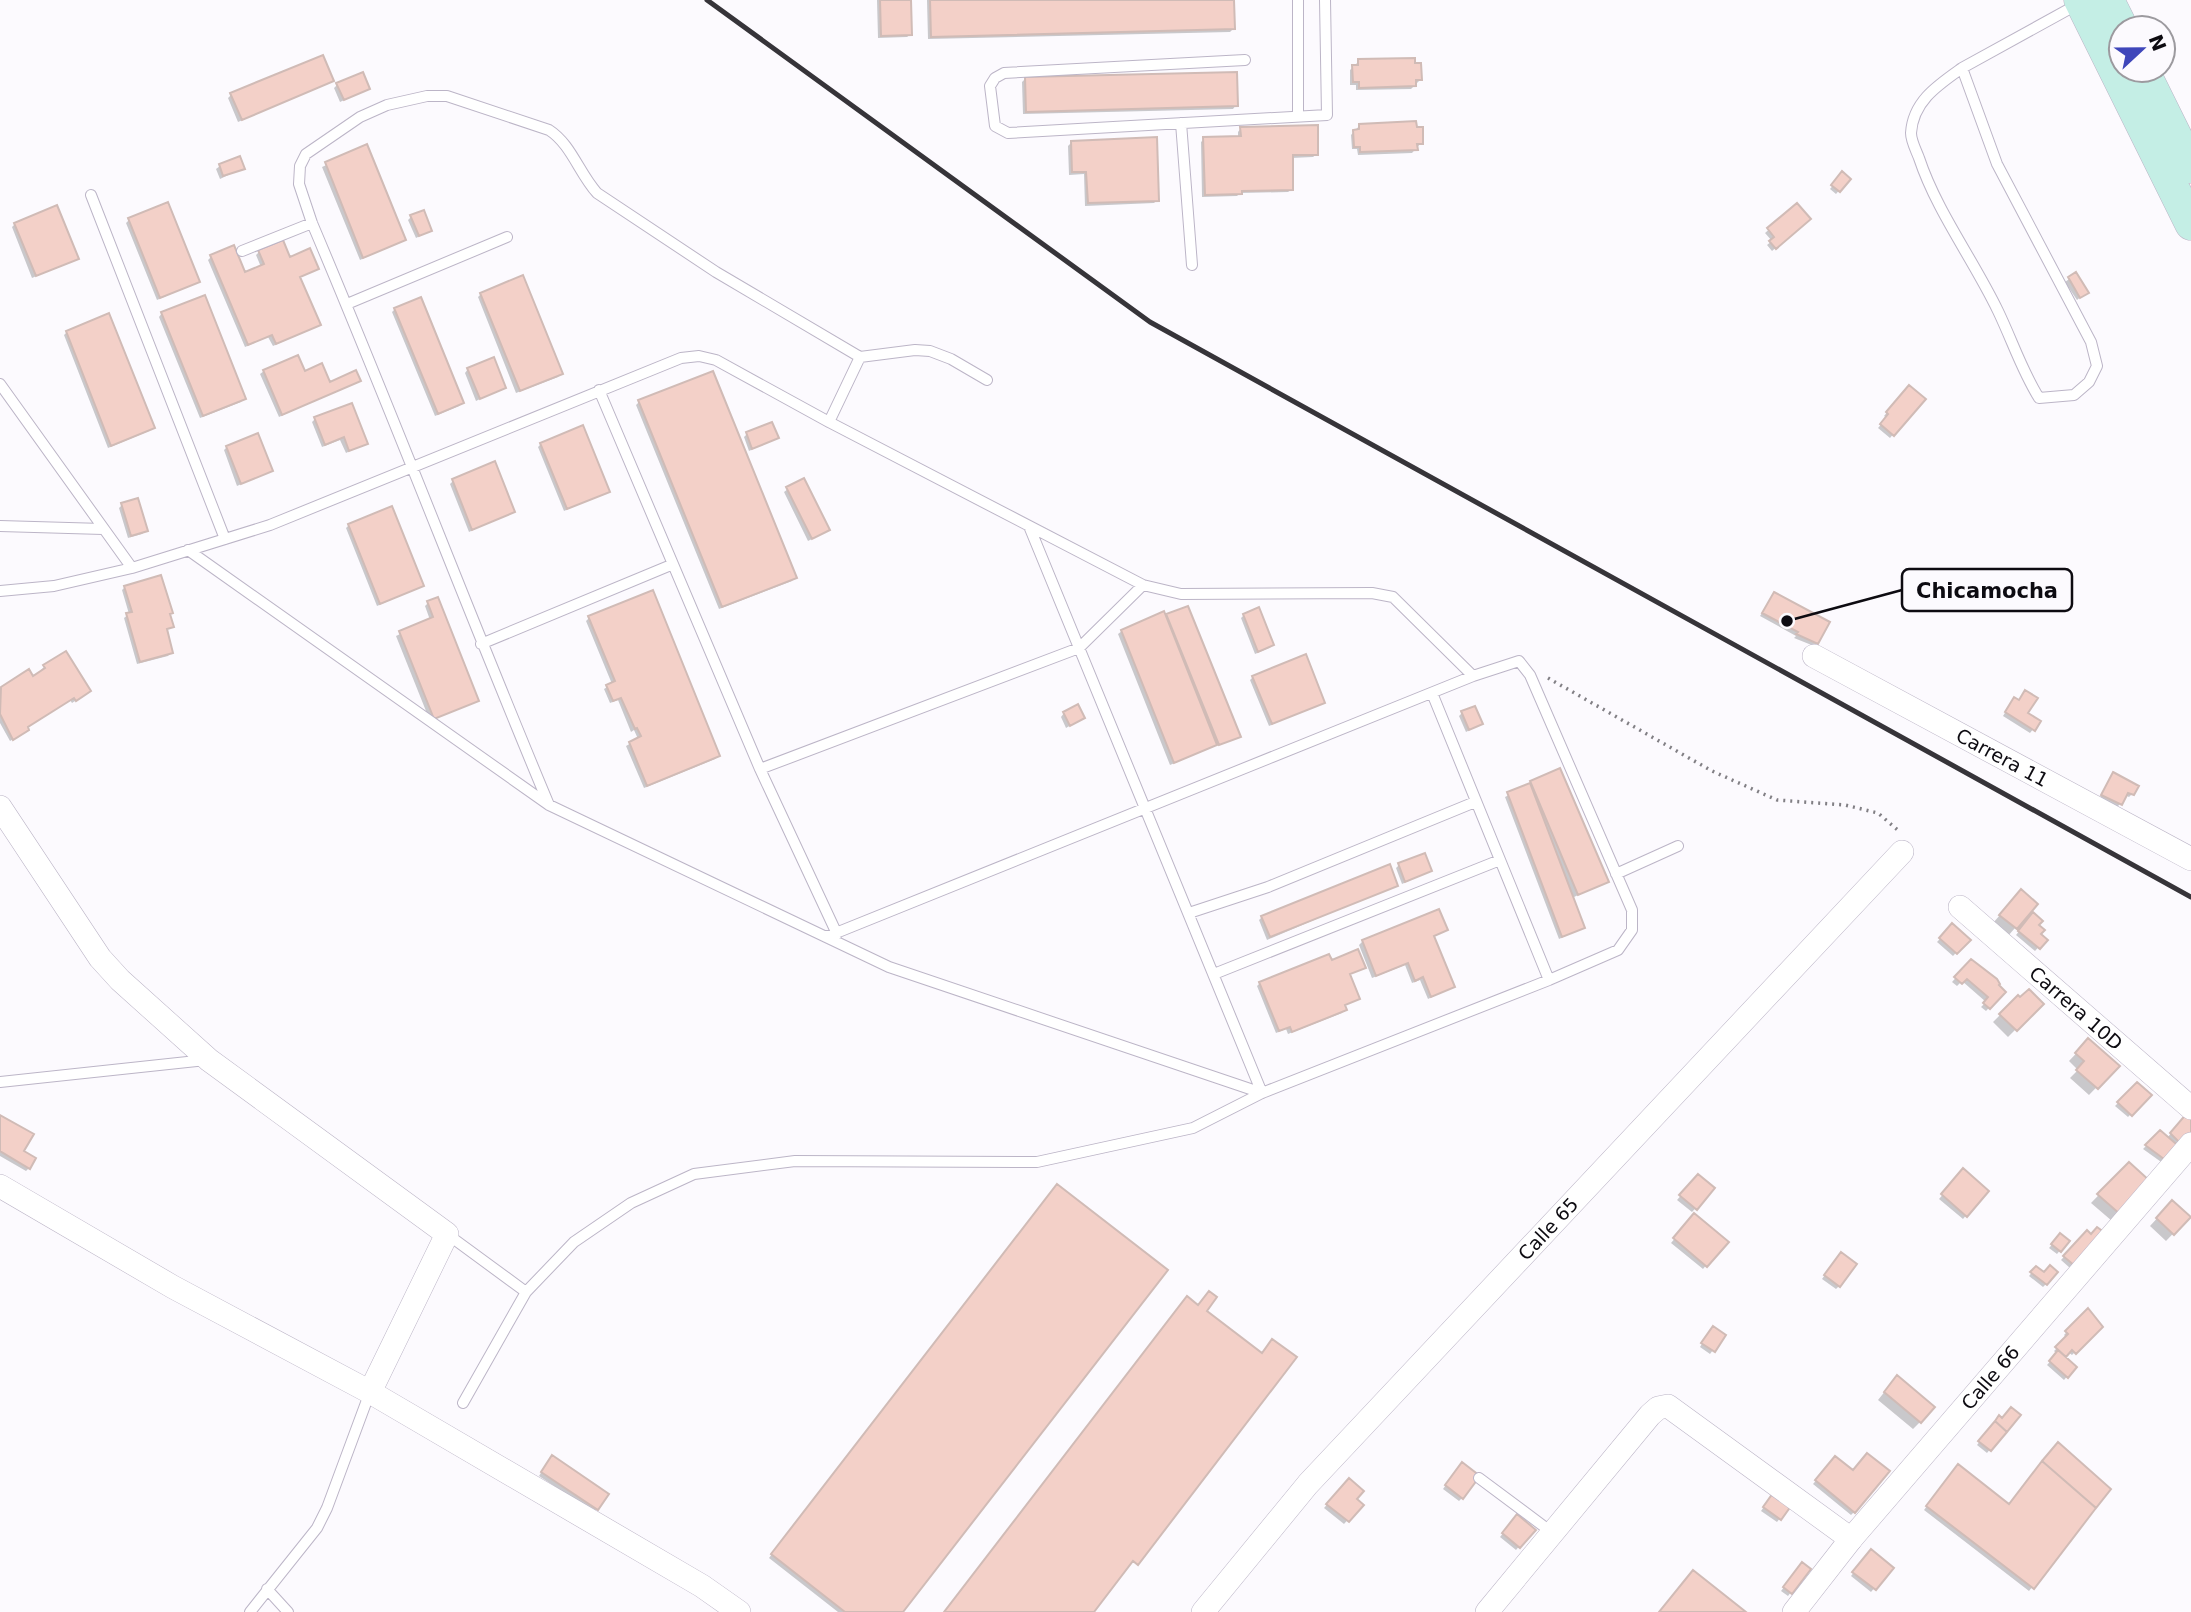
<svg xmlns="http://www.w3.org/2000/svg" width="2191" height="1612" font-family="'DejaVu Sans',sans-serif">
	<rect width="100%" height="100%" fill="#fcfafe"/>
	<path fill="#0003" d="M877,0H909L911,34L907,37L878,38Z
		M927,0H1232L1233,29L1230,32L928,39Z
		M1359,61L1420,80L1411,89L1356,90V85H1350V70Z
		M1025,79L1236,105L1233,109L1023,114L1022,82Z
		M332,81L238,122L228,98L231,95Z
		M337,85L368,89L340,102L334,88Z
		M1360,125L1421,143L1412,153L1358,155L1357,149H1352L1351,135Z
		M1241,128L1317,154L1313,157L1291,158L1292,189L1288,192L1240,193L1237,196L1202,197L1201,142L1204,139L1238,138V132Z
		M1072,142L1157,200L1154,203L1085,206L1084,174L1069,175L1068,146Z
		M366,147L404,240L360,260L322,167Z
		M220,166L243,168L220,179L216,169Z
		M1843,174L1849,179L1836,194L1830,189Z
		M1797,205L1806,222L1772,251L1767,245L1772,241L1765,233Z
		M411,217L430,231L416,238L408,220Z
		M129,220L198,282L157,300L126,223Z
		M15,224L77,258L32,278L12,227Z
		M259,252L317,269L299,278L319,325L273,346L268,337L245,347L208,260L211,257L244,274L261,267L256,255Z
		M2075,275L2083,295L2077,300L2065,282Z
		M481,294L561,373L558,377L516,393L478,297Z
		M395,309L462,403L459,406L435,416L392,312Z
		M162,313L244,398L241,402L200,418L159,317Z
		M67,332L153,427L149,431L108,448L64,335Z
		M468,369L504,387L476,401L465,373Z
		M264,371L304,373L329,384L359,380L279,417L260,374Z
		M1909,387L1923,399L1890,438L1878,428L1887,418L1884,416Z
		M639,402L795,577L792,581L719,609L636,405Z
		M315,419L366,443L346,453L340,440L322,447L312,422Z
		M747,434L777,438L749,451L744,437Z
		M541,444L608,491L564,511L538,447Z
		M227,447L271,471L237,486L224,450Z
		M453,481L513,511L469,532L450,484Z
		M788,489L824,533L808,541L784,492Z
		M122,505L146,531L142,534L128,538L119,508Z
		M349,525L422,586L377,606L346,528Z
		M125,587L169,615L172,627L165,631L171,652L168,656L137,664L124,618L129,614L122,590Z
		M1774,594L1817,643L1814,646L1794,638L1796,636L1760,616Z
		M428,603L477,701L430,721L396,636L430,620L425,606Z
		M1187,609L1239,736L1170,765L1118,634L1122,631Z
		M1244,615L1272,645L1269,648L1255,654L1241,618Z
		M589,618L718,756L715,759L644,788L626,746L638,739L634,730L631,732L618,700L610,703L604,689L612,684L586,621Z
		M44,667L86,694L72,703L70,700L26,728L24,733L10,741L0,723V690L32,678L43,672L41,670Z
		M1253,677L1323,702L1269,726L1250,680Z
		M2011,703L2039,722L2030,733L2003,716Z
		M1064,713L1083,718L1066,728L1061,717Z
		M1462,713L1481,724L1466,732L1459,716Z
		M1559,770L1607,881L1572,898L1583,928L1559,939L1505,797Z
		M2111,778L2132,794L2129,797L2125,795L2117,808L2099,799Z
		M1399,865L1430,871L1402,884L1396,868Z
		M1396,885L1267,940L1259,920L1262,917Z
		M2014,899L2036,904L2008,936L1993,923Z
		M2033,915L2039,934L2045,940L2035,951L2016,935Z
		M1952,926L1968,940L1953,956L1937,942Z
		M1445,930L1433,937L1453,987L1428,999L1420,980L1412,983L1405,965L1372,978L1359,945L1363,941Z
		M1971,961L2004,992L1986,1011L1981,1007L1986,1002L1962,981L1957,986L1952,982Z
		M1331,962L1364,967L1349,975L1358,998L1344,1006L1345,1009L1342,1013L1288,1034L1286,1029L1276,1033L1257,986L1260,983Z
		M2018,997L2041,1004L2008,1037L1993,1022Z
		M2088,1041L2117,1066L2089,1095L2070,1078L2078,1070L2069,1061Z
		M2137,1084L2149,1095L2128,1117L2115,1106Z
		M2187,1115L2191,1134L2164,1164L2143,1149L2160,1132L2167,1138Z
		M0,1117L22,1152L29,1168L26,1171L0,1156Z
		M2129,1164L2148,1181L2112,1221L2091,1203Z
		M1964,1171L1987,1191L1963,1219L1939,1199Z
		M1698,1176L1713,1189L1692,1212L1677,1200Z
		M1054,1189L901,1612H838L769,1558Z
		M2172,1202L2189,1217L2166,1241L2150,1226Z
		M1694,1216L1726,1242L1703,1269L1671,1243Z
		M2087,1232L2091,1236L2070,1268L2061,1260Z
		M2061,1235L2068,1241L2057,1254L2049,1248Z
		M1838,1257L1839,1286L1836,1289L1822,1279Z
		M2036,1268L2046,1284L2043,1287L2029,1276Z
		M2088,1310L2101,1326L2072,1355L2068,1352L2064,1357L2075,1367L2064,1380L2047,1365L2057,1354L2054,1351L2067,1338L2064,1335Z
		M1710,1331L1713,1350L1710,1354L1700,1347Z
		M1890,1385L1920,1422L1913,1429L1878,1400Z
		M2018,1415L1987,1453L1977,1445L1996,1421Z
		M549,1460L597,1509L593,1512L539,1476Z
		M1832,1462L1854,1512L1851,1515L1813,1484Z
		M1459,1467L1462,1498L1459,1501L1443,1489Z
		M1955,1469L2009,1506L2109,1489L2029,1591L1924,1510Z
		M1349,1480L1354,1500L1361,1505L1344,1524L1324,1508Z
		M1770,1498L1789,1507L1777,1522L1761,1511Z
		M1514,1520L1533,1530L1516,1550L1500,1537Z
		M1868,1555L1891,1568L1871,1592L1851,1576Z
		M1799,1568L1809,1569L1788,1596L1781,1591Z"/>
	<path fill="#f3d0c8" stroke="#d0bbb6" stroke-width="2" d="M880,0H911L912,35L881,36Z
		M930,0H1234L1235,29L931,37Z
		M323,55L334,81L242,120L230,93Z
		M1415,58V63H1421L1422,80H1416V86L1359,88V82H1353L1352,65H1358V59Z
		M363,72L370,89L344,100L336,83Z
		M1237,72L1238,106L1026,112L1025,77Z
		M1416,121L1417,127H1423V144H1417L1418,150L1360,152V147H1354L1353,130L1359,129V124Z
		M1318,125V155H1293V190L1242,191V194L1205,195L1203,137L1241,136L1240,127Z
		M1157,137L1159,201L1088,203L1086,172H1072L1071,141Z
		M367,144L406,240L363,258L325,162Z
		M240,156L245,169L223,176L219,164Z
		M1842,171L1851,179L1840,192L1831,185Z
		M168,202L200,282L160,298L128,218Z
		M1797,203L1811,219L1776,249L1769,241L1774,237L1767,228Z
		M57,205L79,259L36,276L14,223Z
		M424,210L432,231L419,236L410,215Z
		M283,240L290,257L310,248L319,269L300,277L321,325L276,344L272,335L248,345L210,255L234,245L245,272L264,264L258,250Z
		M2076,272L2089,293L2080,298L2068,277Z
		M523,275L563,374L520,391L480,293Z
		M205,295L246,399L203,416L161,312Z
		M421,297L464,403L438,414L394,308Z
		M109,313L155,428L111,446L66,331Z
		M298,355L305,371L322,363L330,382L356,370L361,381L282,415L263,370Z
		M494,357L506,388L480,399L467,368Z
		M713,371L797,578L722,607L638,400Z
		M1909,385L1926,399L1894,436L1880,424L1888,414L1886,412Z
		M352,403L368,444L349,451L344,437L325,445L314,417Z
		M772,422L779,438L752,449L746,432Z
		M583,425L610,492L567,509L540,443Z
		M258,433L273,471L241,484L226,446Z
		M495,461L515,512L472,530L452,479Z
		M804,478L830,530L812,539L786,487Z
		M138,498L148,531L131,536L121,503Z
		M392,506L424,586L380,604L348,524Z
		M161,575L173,613L170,614L174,627L167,629L173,653L140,662L126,613L132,612L124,586Z
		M653,590L720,756L647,786L629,742L641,736L637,728L635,729L621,698L613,701L606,685L615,681L588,616Z
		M1774,592L1830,622L1818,644L1796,634L1798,632L1762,613Z
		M438,597L479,701L434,719L399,631L433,617L427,601Z
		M1188,606L1241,737L1219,745L1166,614Z
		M1259,607L1274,645L1258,652L1243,614Z
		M1164,611L1217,745L1174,763L1121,630Z
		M66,651L91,691L76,701L74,698L28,727L29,730L13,740L0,714L1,687L29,669L33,676L45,668L43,665Z
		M1306,654L1325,703L1272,724L1252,676Z
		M2025,690L2038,698L2028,713L2041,721L2035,731L2005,712L2014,697L2019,700Z
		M1078,704L1085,718L1070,726L1063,712Z
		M1475,706L1483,724L1469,730L1461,711Z
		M1560,768L1609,882L1578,895L1530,781Z
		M2113,772L2139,786L2134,795L2128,793L2122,805L2101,795Z
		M1530,783L1585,928L1562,937L1507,792Z
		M1425,853L1432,871L1405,882L1398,863Z
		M1390,864L1398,886L1270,937L1261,916Z
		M2021,889L2038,904L2017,929L1999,915Z
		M1439,909L1448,930L1434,936L1455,987L1431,997L1423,977L1415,981L1408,963L1376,976L1362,940Z
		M2033,912L2043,921L2039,925L2045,930L2041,934L2048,940L2040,949L2018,931Z
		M1952,923L1971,940L1957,954L1939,938Z
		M1358,949L1366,968L1350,974L1360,999L1345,1005L1347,1010L1292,1032L1290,1027L1279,1031L1259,982L1329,954L1332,960Z
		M1971,959L1997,979L2000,984L1999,985L2006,992L1990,1009L1983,1003L1988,997L1967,979L1962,984L1954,977Z
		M2029,989L2044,1004L2017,1031L1999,1014L2018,995L2020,997Z
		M2088,1038L2120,1066L2098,1089L2076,1070L2084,1061L2075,1053Z
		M2137,1082L2152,1095L2132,1116L2117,1102Z
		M2187,1113L2191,1116V1137L2182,1145L2170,1133Z
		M0,1115L34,1134L24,1151L36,1158L30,1169L0,1151Z
		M2160,1130L2182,1149L2168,1162L2145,1145Z
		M2129,1162L2150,1181L2121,1215L2097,1194Z
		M1963,1168L1989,1191L1967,1217L1941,1194Z
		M1698,1174L1715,1188L1697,1210L1679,1195Z
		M1057,1184L1168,1270L903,1612H845L771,1554Z
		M2172,1200L2191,1217L2174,1235L2156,1218Z
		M1694,1213L1729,1242L1707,1267L1673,1238Z
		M2097,1227L2105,1233L2075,1266L2063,1256L2087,1230L2091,1234Z
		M2060,1233L2070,1241L2061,1252L2051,1244Z
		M1841,1252L1857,1264L1840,1287L1824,1275Z
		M2050,1265L2058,1272L2047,1285L2030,1272L2036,1266L2044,1272Z
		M1209,1291L1217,1297L1207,1311L1262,1353L1272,1339L1297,1357L1138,1565L1133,1561L1094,1612H944L1187,1296L1198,1305Z
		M2088,1308L2103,1327L2076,1354L2072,1350L2066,1357L2055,1347L2068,1334L2065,1331Z
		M1713,1326L1726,1335L1715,1352L1701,1343Z
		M2058,1350L2077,1367L2068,1378L2049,1361Z
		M1897,1375L1935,1407L1921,1423L1884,1392Z
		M2011,1407L2021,1415L2007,1432L1995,1421L1999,1415L2002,1418Z
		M1995,1421L2007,1432L1991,1451L1978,1441Z
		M2058,1442L2111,1489L2096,1508L2042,1461Z
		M1867,1453L1890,1471L1855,1513L1815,1480L1835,1456L1853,1470Z
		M552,1455L609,1494L598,1510L541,1472Z
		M2042,1461L2096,1508L2034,1589L1926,1506L1958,1464L2009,1504Z
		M1462,1462L1480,1476L1463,1499L1445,1485Z
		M1349,1478L1364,1491L1357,1499L1364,1505L1349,1522L1326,1504Z
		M1773,1493L1791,1506L1781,1520L1763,1507Z
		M1517,1514L1536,1530L1520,1548L1502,1533Z
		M1871,1549L1894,1568L1876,1590L1852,1572Z
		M1802,1562L1811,1569L1792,1594L1783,1587Z
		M1693,1570L1746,1612H1659Z"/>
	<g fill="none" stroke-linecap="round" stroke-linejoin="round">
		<defs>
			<path id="service" d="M1298,0V116
				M1245,60L1004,73L995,78L990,86L995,126L1008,133L1327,115L1325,0
				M1962,68L1997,164L2091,342L2097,366L2089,382L2074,395L2039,398C2022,371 2012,340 1998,311C1973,259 1937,212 1919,158C1916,150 1911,141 1911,133C1913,101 1938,85 1962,68L2080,3
				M1181,123L1192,265
				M91,195L225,539
				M242,251L312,223
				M347,304L507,237
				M0,384L132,568
				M599,390L760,769L837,934
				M829,422L860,357
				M0,526L103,529
				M1029,526L1262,1093
				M188,550L549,805L889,967L1262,1093
				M0,591L54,586L132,568L270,525L681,358L699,356L716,360L829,422L1143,585L1181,594L1372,593L1393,597L1473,676
				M481,644L671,565
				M1432,693L1549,980
				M760,769L1079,648L1143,585
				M549,805C468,612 394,416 312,223L299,184L300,166L306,154L360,117L387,105L427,96H447L549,130C571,144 579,173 597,193L716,272L860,357L915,350L930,351L951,359L987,380
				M1616,874L1678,846
				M1189,913L1268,887L1475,802
				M1214,974L1500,860
				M0,1082L206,1060
				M447,1234L526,1292
				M463,1403L526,1292L574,1242L631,1203L694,1174L795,1161L1037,1162L1193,1128L1262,1093L1549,980L1618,950L1632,930V910L1530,675L1519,661L1473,676L826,937
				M1479,1478L1554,1534
				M267,1589L288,1612
				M250,1612L317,1528L327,1508L370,1392"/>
			<g id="minor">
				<path id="s1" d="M1814,656L2191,859"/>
				<path d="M0,807L100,958L120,980L209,1060L447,1234L370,1392"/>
				<path id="s2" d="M1960,907L2191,1108"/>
				<path d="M0,1186L173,1287L370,1392L702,1586L739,1612"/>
				<path id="s3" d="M1203,1612L1308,1484L1902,852"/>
				<path d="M1487,1612L1650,1415L1658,1408L1668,1406L1851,1539"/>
				<path id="s4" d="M1794,1612L1851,1539L2191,1144"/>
			</g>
			<path id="secondary" d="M2080,0L2191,224
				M2108,0L2122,28
				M2143,70L2191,167"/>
		</defs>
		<use href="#service" stroke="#bcb5c7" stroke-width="12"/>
		<use href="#minor" stroke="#bcb5c7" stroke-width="24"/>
		<use href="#secondary" stroke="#bcb5c7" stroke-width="33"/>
		<path stroke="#817f84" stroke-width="3.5" stroke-dasharray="2 5" stroke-linecap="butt" d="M1548,678L1712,771L1777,800L1845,805L1878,813L1900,832"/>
		<use href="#service" stroke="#fff" stroke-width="10"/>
		<use href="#minor" stroke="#fff" stroke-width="23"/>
		<use href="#secondary" stroke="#c4eee5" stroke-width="32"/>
		<path stroke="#363439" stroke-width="5" d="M707,0L1150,322L2191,897"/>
	</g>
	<g text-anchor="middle" stroke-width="5" stroke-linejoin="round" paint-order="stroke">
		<g font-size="19" fill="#0d0b11" stroke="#fcfafe">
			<text dy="7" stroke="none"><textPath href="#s1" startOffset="214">Carrera 11</textPath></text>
			<text dy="7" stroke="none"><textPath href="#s2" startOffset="154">Carrera 10D</textPath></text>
			<text dy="7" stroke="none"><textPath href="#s3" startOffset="516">Calle 65</textPath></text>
			<text dy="7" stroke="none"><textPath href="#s4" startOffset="306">Calle 66</textPath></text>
		</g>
	</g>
	<path fill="none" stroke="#0d0b11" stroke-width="2.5" d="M1787 621L1902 590"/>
	<circle fill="#0d0b11" stroke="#fcfafe" stroke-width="2.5" cx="1787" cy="621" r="7"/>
	<rect fill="#fcfafe" stroke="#0d0b11" stroke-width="2.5" x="1902" y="569" width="170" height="42" rx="7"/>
	<g font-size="21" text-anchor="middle" font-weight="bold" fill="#0d0b11">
		<text x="1987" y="598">Chicamocha</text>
	</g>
	<g transform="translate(2142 49) rotate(68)"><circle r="33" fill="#fcfafe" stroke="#9c9a9f" stroke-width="2"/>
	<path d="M0-5L12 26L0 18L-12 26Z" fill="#3f46ba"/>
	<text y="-10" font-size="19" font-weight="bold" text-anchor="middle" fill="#0d0b11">N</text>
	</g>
</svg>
